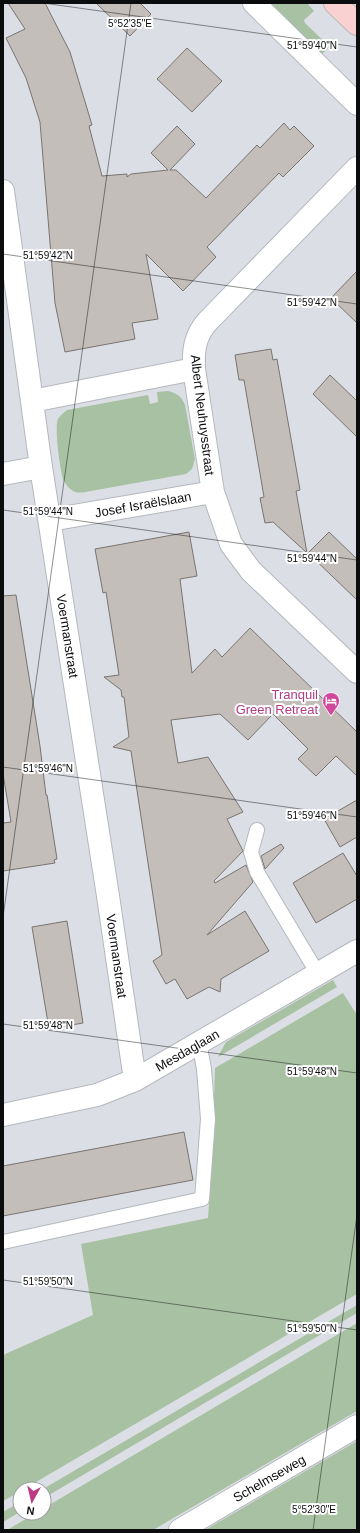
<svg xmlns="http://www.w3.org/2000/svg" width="360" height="1533" font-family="Arial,sans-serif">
	<rect width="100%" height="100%" fill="#dbdfe5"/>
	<path fill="#a8c1a2" d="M270,3H307L314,11L304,20L305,23L330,47L322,54Z
		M168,391C177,393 182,397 185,405L195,459L192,469L186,474L91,491C85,492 78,494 73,491C68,488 65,483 63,479C60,469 54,427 58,419C60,415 64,413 67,410L148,395L150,404L158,402L157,392Z
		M333,980L337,987L218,1057L226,1042Z
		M343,993L357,1015V1294L24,1489H20V1492L3,1501V1355L93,1315L81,1244L208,1218L215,1118L214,1098L215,1068Z
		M357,1305V1313L44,1498L43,1489Z
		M357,1323V1411L153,1530H7L36,1513H44V1508Z
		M357,1441V1530H205Z
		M20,1502V1512L3,1522V1512Z"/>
	<path fill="#c4beba" stroke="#7a7471" d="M8,3H45L70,52L92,125L89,126L102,176L127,174V177L131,174L168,170L151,153L177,126L195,144L170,170H176L206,198L257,145L260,148L284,123L290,130L294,126L314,146L283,177L279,173L207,247L216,257L183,291L146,254L158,319L132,323L135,339L65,352L55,303L40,122L26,78L6,38L25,29Z
		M96,3H140L151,14L130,36Z
		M187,48L222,81L192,112L157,79Z
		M357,271V323L331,298Z
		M271,349L273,360L277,359L300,490L296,491L307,553L273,522L265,523L260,498L264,497L244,380H239L235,355Z
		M330,375L357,401V437L313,394Z
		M189,532L197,576L180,579L192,673L215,649L222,657L250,628L357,732V776L336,756L316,776L298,759L308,749L273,714L248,740L220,714L171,720L178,763L208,757L243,812L227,819L243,851L214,881L215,883L246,865L253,882L207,935L245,911L269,951L221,979L220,992L209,987L187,999L175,979L166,984L153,961L162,955L131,751L113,747L129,737L124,697H122L121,690L104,677L119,675L106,592L103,593L95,549Z
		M329,532L357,559V600L308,553Z
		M16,595L40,746L46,795H47L57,859L54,860L55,863L3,871V823L11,822L3,774V596Z
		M357,800V837L340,847L324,819Z
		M281,844L284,848L265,869L261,856Z
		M343,853L357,876V899L316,923L293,883Z
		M67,921L83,1023L49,1029L32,927Z
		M184,1132L193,1180L3,1216V1166Z"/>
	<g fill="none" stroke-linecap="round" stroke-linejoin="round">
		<defs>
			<path id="lane" d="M257,830L251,852L257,872L318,974
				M3,1242L202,1199L208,1119L204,1069L199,1042"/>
			<path id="street" d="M254,3L357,104
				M357,168L208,321C195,335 193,350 194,369L213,492L231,544L251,571L357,672
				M3,191L41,467L108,896L135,1080
				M32,401L194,369
				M3,474L41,467
				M50,520L213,492
				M3,1115L97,1095L135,1080L357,951"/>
			<path id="secondary" d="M180,1530L357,1426"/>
			<path id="primary" d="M335,3L357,24"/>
		</defs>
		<use href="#lane" stroke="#b4b8be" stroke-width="16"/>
		<use href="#street" stroke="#b4b8be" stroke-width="24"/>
		<use href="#secondary" stroke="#b4b8be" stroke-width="24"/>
		<use href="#primary" stroke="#bbbbbc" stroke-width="24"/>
		<use href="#lane" stroke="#fff" stroke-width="14"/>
		<use href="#street" stroke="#fff" stroke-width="22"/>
		<use href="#secondary" stroke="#fff" stroke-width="22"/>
		<use href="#primary" stroke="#fad1d1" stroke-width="22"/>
	</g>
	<path fill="none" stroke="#0b0c0e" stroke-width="1" stroke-opacity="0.45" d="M43,3L357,47M3,254L357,304M3,510L357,560M3,767L357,817M3,917L131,3M3,1024L357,1073M3,1280L357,1330M313,1530L357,1215"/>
	<defs>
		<symbol id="hotel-pin" viewBox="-11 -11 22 30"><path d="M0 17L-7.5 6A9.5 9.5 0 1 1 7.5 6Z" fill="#d1479c" stroke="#fff"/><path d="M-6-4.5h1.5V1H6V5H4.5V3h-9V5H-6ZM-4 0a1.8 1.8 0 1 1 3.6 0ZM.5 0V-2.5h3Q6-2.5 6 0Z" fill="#fff"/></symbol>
	</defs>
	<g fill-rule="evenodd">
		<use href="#hotel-pin" x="321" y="691" width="20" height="27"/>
	</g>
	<g text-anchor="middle" stroke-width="4" stroke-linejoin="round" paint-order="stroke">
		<g font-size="13" fill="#0b0c0e" stroke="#fff">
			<text transform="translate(203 415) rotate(83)" y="5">Albert Neuhuysstraat</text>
			<text transform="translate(143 504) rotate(-10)" y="5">Josef Israëlslaan</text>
			<text transform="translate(68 636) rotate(81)" y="5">Voermanstraat</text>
			<text transform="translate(117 956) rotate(82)" y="5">Voermanstraat</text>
			<text transform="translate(187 1050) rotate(-30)" y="5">Mesdaglaan</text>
			<text transform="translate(269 1478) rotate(-30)" y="5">Schelmseweg</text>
		</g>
		<g font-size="13" fill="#b23c85" stroke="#fff" text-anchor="end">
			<text x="318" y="699">Tranquil<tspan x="318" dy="15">Green Retreat</tspan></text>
		</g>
	</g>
	<g font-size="10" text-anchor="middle" fill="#0b0c0e" stroke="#fff" stroke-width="4" stroke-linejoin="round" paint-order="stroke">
		<text x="130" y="27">5°52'35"E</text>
		<text x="312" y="49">51°59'40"N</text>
		<text x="48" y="259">51°59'42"N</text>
		<text x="312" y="306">51°59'42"N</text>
		<text x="48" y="515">51°59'44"N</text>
		<text x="312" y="562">51°59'44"N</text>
		<text x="48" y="772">51°59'46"N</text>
		<text x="312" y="819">51°59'46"N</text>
		<text x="48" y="1029">51°59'48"N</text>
		<text x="312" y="1075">51°59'48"N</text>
		<text x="48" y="1285">51°59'50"N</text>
		<text x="312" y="1332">51°59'50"N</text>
		<text x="314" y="1513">5°52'30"E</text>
	</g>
	<rect width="360" height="1533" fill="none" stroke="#0b0c0e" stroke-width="8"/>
	<g transform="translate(32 1501) rotate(188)"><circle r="19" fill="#ffffff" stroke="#9d9e9f"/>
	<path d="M0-3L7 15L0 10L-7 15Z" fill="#bd3b82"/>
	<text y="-6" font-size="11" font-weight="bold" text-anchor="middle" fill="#0b0c0e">N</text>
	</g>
</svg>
